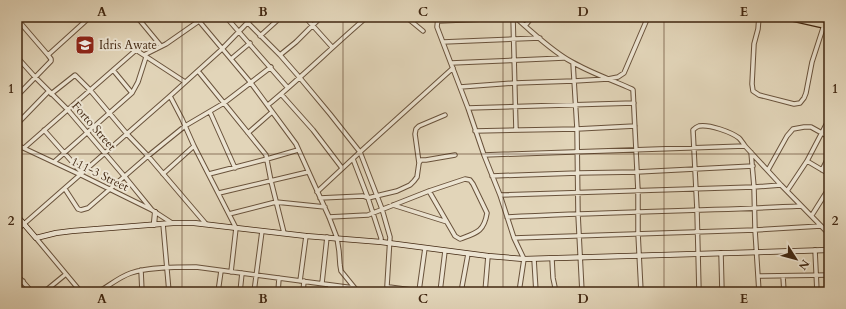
<svg xmlns="http://www.w3.org/2000/svg" width="846" height="309" font-family="Cardo,serif">
	<rect width="100%" height="100%" fill="#e2d5b9"/>
	<filter id="stains"><feTurbulence type="fractalNoise" baseFrequency=".005" numOctaves="4"/><feColorMatrix values="0 0 0 0 .2 0 0 0 0 .09 0 0 0 0 .02 0 0 0 .5 -.17"/></filter>
	<radialGradient id="worn" r=".72"><stop offset=".6" stop-color="#630" stop-opacity="0"/><stop offset="1" stop-color="#630" stop-opacity=".3"/></radialGradient>
	<g fill="none" stroke-linecap="round" stroke-linejoin="round">
		<defs>
			<path id="minor" d="M137,17L161,46
				M203,17L199,21L251,83L296,144L329,217L337,238L339,251L340,265L341,271L358,292
				M226,17L288,88
				M305,17L332,47
				M406,17L423,31
				M438,17L437,27L468,108L484,155L500,195L514,238L524,259L519,292
				M513,17L516,130
				M515,17L525,26
				M532,17L525,26C540,39 555,53 572,62C591,73 612,80 632,89L633,90L638,191V233L641,292
				M759,17L758,29L754,44L752,84L753,91L759,95L794,104L800,103L804,98L806,93L812,62L824,25
				M17,19L48,55
				M438,21L513,18
				M248,23L280,55L300,78L330,114L360,152L382,209L390,237L387,286L389,287L427,292
				M260,36L281,17
				M443,42L540,38
				M144,55L166,44L199,21L196,17
				M280,55L296,42L321,17
				M17,57L35,77L68,110L125,177L152,210
				M231,59L250,43
				M451,63L564,58
				M573,63L577,129L578,214L582,292
				M113,70L132,93
				M198,71L266,155L271,181L284,233
				M460,87L515,83L574,81L608,79L618,77L624,73L648,17
				M51,94L75,75L90,90L127,134L148,156L206,224
				M281,94L313,130L342,168
				M17,96L51,61V59L48,55L90,17
				M170,96L182,119L194,146L236,228L231,272
				M268,105C302,77 333,46 367,17
				M468,108L634,103
				M210,112L235,168
				M17,124L49,91
				M44,130L82,173
				M475,131L577,129L635,126
				M248,133L272,112
				M17,145L81,175L152,210L172,223
				M24,148L136,50L185,82
				M751,152L754,187L755,230L759,292
				M484,155L745,146
				M353,159L368,198L381,238V242
				M807,161L829,174
				M54,162L132,93L138,82L146,57
				M419,163L415,134L416,129L419,126L445,115
				M768,170L787,136L793,129L804,127H811L829,137
				M822,170L829,156
				M163,174L194,146
				M209,174L267,159L298,150
				M492,176L578,173L637,172L753,166
				M65,189L78,209L81,210L88,208L148,156L185,126L224,103L271,67
				M787,191L807,161L829,119
				M317,192L360,152L453,68
				M219,193L308,172
				M500,195L754,187L781,185
				M320,198L363,196L368,198L376,196L397,191L410,185L414,181L417,177L419,163L421,160H426L455,155
				M393,205L447,222
				M229,214L276,202L325,207
				M812,215L829,188
				M329,217L368,215L429,191L465,179L470,180L473,184L487,213C484,232 476,233 460,239L455,236L429,191
				M507,217C605,212 703,211 801,206
				M163,224L169,292
				M17,230L170,96L222,49L253,17
				M825,230L829,223
				M36,238L81,292
				M514,238L755,230L821,226
				M815,250L817,292
				M721,253L722,292
				M534,259L536,292
				M552,259L553,278L556,292
				M141,270L142,292
				M17,275L32,292
				M758,276L829,275
				M783,276L784,292
				M300,281L306,236
				M322,283L327,237
				M17,287L23,281
				M419,291L425,248
				M44,292L66,274
				M98,292C109,286 119,277 131,273C148,267 177,267 196,267L354,288
				M218,292L221,271
				M240,292L242,273
				M254,292L262,231
				M278,292L279,278
				M303,292L304,281
				M329,292L330,285
				M440,292L445,251
				M461,292L468,254
				M485,292L488,256
				M699,292L697,210L693,130C695,128 696,127 699,126C709,124 731,132 739,138C741,140 743,143 745,146L781,185L829,234"/>
			<path id="secondary" d="M17,216L36,238L56,233L72,231L173,223H194L306,236L381,242L488,256L524,259L829,250
				M154,225L155,212"/>
			<path id="trunk" d="M789,17L820,24L829,27"/>
		</defs>
		<use href="#minor" stroke="#69523b" stroke-width="5.5"/>
		<use href="#secondary" stroke="#412711" stroke-width="6"/>
		<use href="#trunk" stroke="#412711" stroke-width="8"/>
		<use href="#minor" stroke="#ece4d2" stroke-width="3.5"/>
		<use href="#secondary" stroke="#ece4d2" stroke-width="4.5"/>
		<use href="#trunk" stroke="#e2d5b9" stroke-width="5.5"/>
	</g>
	<path fill="none" stroke="#412711" stroke-width="1" stroke-opacity="0.55" d="M182,17V292M343,17V292M503,17V292M664,17V292M17,154H829"/>
	<defs>
		<symbol id="school-square" viewBox="-11 -11 22 22"><rect x="-9" y="-9" width="18" height="18" rx="4" fill="#8f2418" stroke="#ece4d2"/><path d="M0-5L7-2L0 1L-7-2ZM-4 1L0 2.5L4 1V4Q0 6-4 4Z" fill="#fff"/></symbol>
	</defs>
	<g fill-rule="evenodd">
		<use href="#school-square" x="74" y="34" width="22" height="22"/>
	</g>
	<g text-anchor="middle" stroke-width="4" stroke-linejoin="round" paint-order="stroke">
		<g font-size="12" fill="#412711" stroke="#ece4d2" text-anchor="start">
			<text x="99" y="49">Idris Awate</text>
		</g>
		<g font-size="12" fill="#412711" stroke="#ece4d2">
			<text transform="translate(94 126) rotate(49)" y="4">Forto Street</text>
			<text transform="translate(100 174) rotate(26)" y="4">111-3 Street</text>
		</g>
	</g>
	<rect width="846" height="309" fill="none" stroke="#e2d5b9" stroke-width="44"/>
	<g transform="translate(796 259) rotate(126)" stroke="#ece4d2" stroke-width="3" paint-order="stroke">
	<path d="M0-3L7 15L0 10L-7 15Z" fill="#412711"/>
	<text y="-6" font-size="11" font-weight="bold" text-anchor="middle" fill="#412711">N</text>
	</g>
	<rect x="22" y="22" width="802" height="265" fill="none" stroke="#412711" stroke-width="1.5"/>
	<g font-size="13" text-anchor="middle" font-weight="bold" fill="#412711">
		<text x="102" y="16">A</text>
		<text x="263" y="16">B</text>
		<text x="423" y="16">C</text>
		<text x="583" y="16">D</text>
		<text x="744" y="16">E</text>
		<text x="11" y="93">1</text>
		<text x="835" y="93">1</text>
		<text x="11" y="225">2</text>
		<text x="835" y="225">2</text>
		<text x="102" y="303">A</text>
		<text x="263" y="303">B</text>
		<text x="423" y="303">C</text>
		<text x="583" y="303">D</text>
		<text x="744" y="303">E</text>
	</g>
	<rect width="100%" height="100%" filter="url(#stains)"/>
	<rect width="100%" height="100%" fill="url(#worn)"/>
</svg>
